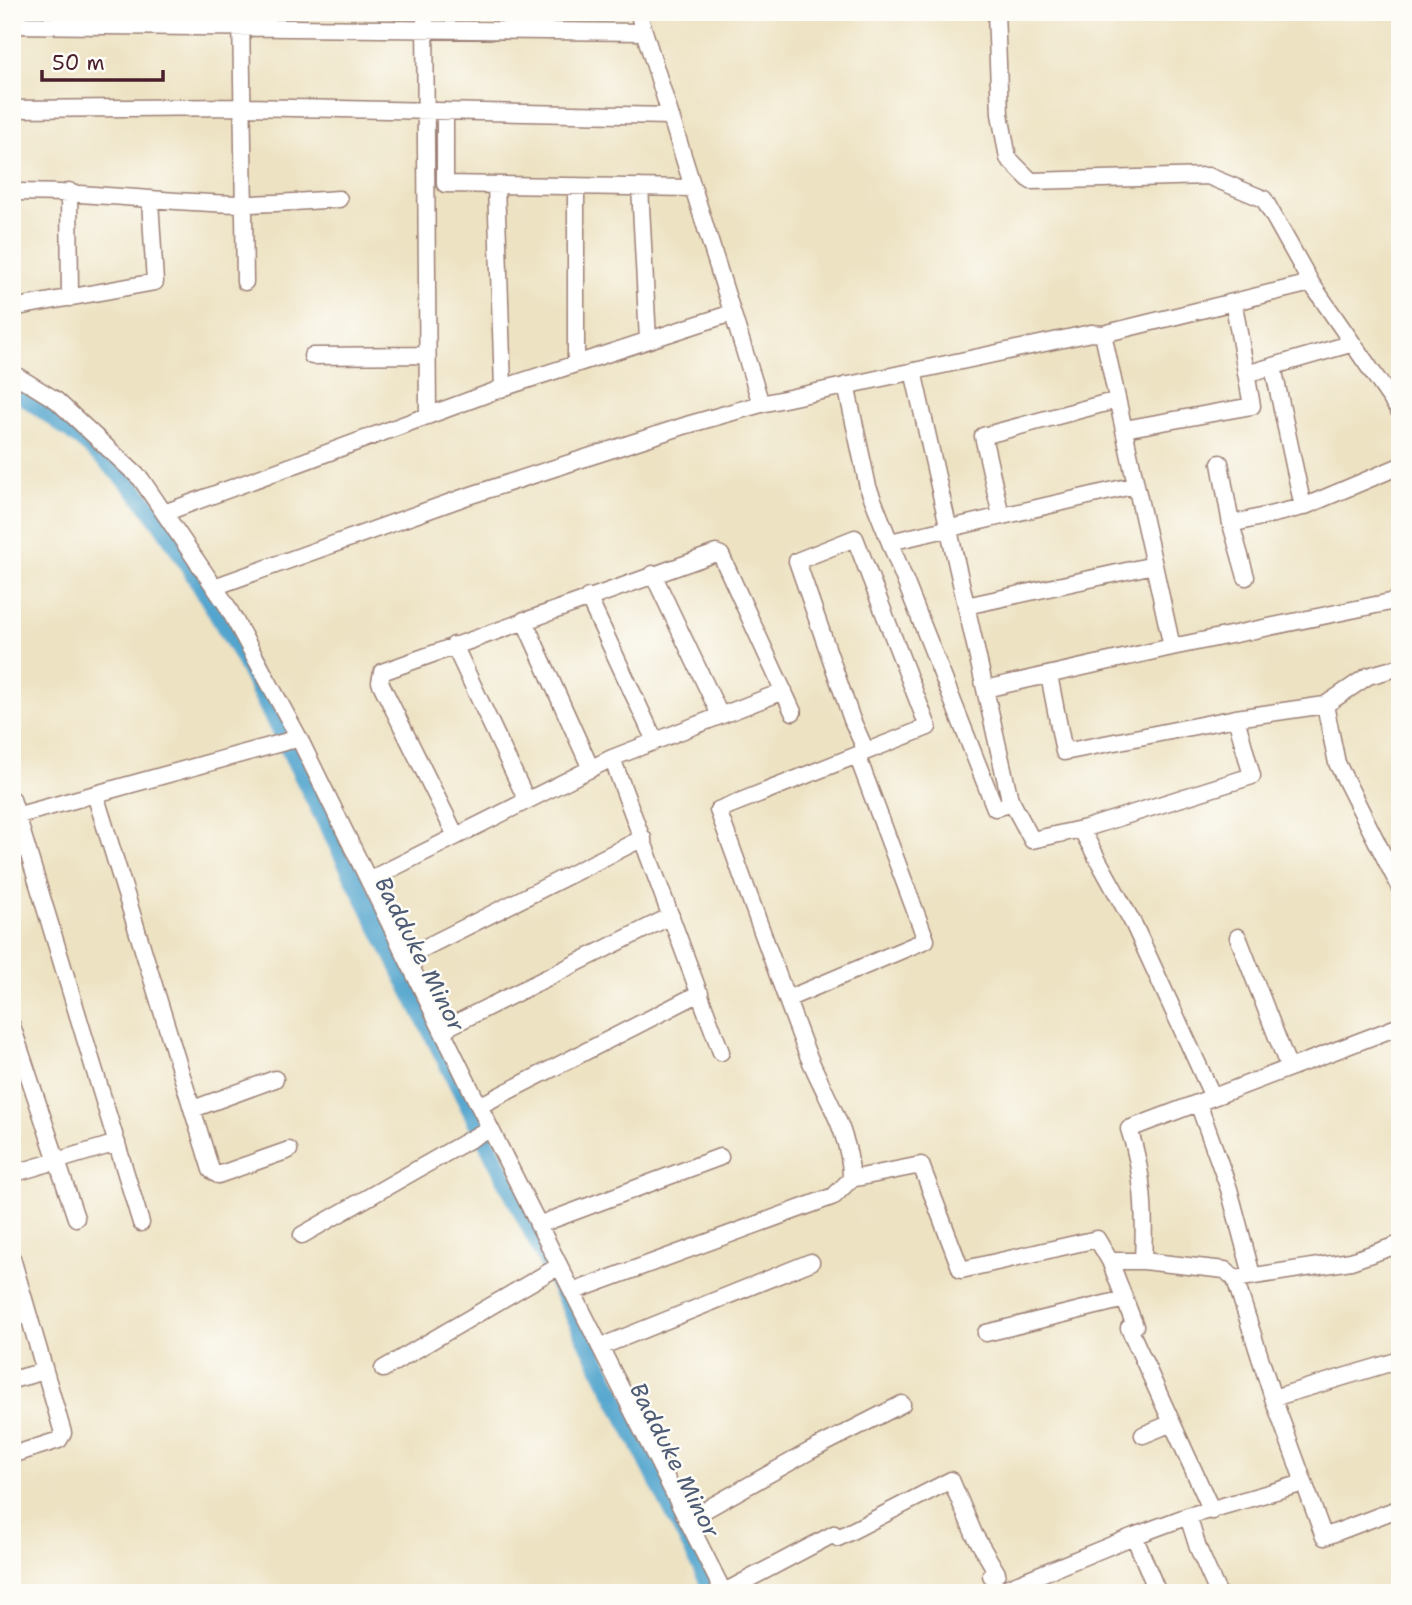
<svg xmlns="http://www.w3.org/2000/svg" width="1412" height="1605" font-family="'Shantell Sans',sans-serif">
	<rect width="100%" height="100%" fill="#fdfcf7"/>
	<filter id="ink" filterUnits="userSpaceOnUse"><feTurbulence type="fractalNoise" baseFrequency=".0143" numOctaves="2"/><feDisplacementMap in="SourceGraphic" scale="14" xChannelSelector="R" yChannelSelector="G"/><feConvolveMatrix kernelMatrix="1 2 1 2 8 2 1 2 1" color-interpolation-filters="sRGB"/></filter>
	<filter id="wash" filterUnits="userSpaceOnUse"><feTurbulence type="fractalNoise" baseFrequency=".00686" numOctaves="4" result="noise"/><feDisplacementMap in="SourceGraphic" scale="28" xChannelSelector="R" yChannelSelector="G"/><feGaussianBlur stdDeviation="1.57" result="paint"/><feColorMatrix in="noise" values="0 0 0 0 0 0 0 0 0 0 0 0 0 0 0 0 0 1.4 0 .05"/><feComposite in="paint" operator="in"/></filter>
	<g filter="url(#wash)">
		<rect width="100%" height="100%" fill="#ede2c2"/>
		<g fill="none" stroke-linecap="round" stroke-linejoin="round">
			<path stroke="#53a5ce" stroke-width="18" d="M12,388C64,424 118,464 155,515C187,558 212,607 240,652L714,1593"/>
		</g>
	</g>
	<g filter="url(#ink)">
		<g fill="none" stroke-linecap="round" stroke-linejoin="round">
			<defs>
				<path id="minor" d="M241,12L245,282
					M425,12L428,416
					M638,12L761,404
					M996,12L1000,114L1008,158L1031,181L1208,176L1264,199L1311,283L1400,412
					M12,25L644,32
					M12,109L241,107L670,116
					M445,111V184L693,188
					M640,187L648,340
					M69,191L70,298
					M12,192C89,191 165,203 242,204C274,204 307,201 339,199
					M12,308L155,282L150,200
					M312,356L427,355
					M576,364V186
					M1273,367L1303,507L1400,466
					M12,373L56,400L141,479L226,604L299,738L479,1106L724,1593
					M1246,374L1350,344
					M846,385L868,487L995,808L1011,804L913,371
					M496,390L732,313
					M1124,429L1252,406L1234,305
					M1220,463L1231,524
					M164,513L503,388L496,185
					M1001,516L983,436L1117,400
					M890,542L1136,485L1103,334
					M653,574L720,715
					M1246,577L1231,524L1303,507
					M214,587L465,497L687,425L761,404L1091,333L1103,334L1311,283
					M588,597L655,741
					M966,606L1154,565L1136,485
					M524,620L591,769
					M454,645L527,801
					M1172,647L1400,600
					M985,689L1172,647L1154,565
					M1325,705L1368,676L1400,667
					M1236,718L1325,705L1337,763L1400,888
					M612,758L721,1052
					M95,794L211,1170L218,1175L289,1150
					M1009,797L1032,840L1086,828L1252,776L1236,718L1064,752L1049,675
					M12,799L141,1223
					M12,817L299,738
					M1081,829L1134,925L1213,1097
					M456,836L380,682L382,672L716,553L721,555L793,712
					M369,880L612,758L784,691
					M1238,937L1289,1068
					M406,957L643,838
					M787,999L926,940L857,755
					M12,1026L76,1218
					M1400,1026L1129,1129C1144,1173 1145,1215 1143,1261L1225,1270L1235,1279L1351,1261L1400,1244
					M442,1030L671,916
					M1198,1103L1229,1189L1252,1275
					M479,1106L700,993
					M193,1109L275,1079
					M12,1174L117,1143
					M851,1179L921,1165L961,1270L1097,1239L1110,1261
					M538,1225L720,1157
					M302,1235L490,1128
					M12,1258L63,1433L59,1440L12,1455
					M1143,1261H1110L1135,1326L1129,1328L1212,1511
					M1235,1279L1273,1398L1400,1360
					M572,1292L834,1196L851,1179C852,1134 821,1089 805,1048C775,969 747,889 718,810L928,727L855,538L797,561L852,720L866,751
					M986,1333L1125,1299
					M600,1347L811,1262
					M383,1369L559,1266
					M12,1380L45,1371
					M1273,1398L1324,1537L1400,1508
					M1143,1435L1172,1423
					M687,1520L810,1451L902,1404
					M724,1592L834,1534L838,1538L951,1480L974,1534L997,1573L991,1575L999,1591
					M994,1593L1134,1536
					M1158,1593L1134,1536L1188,1516
					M1218,1593L1198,1548L1188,1516L1304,1483"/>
			</defs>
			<use href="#minor" stroke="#9c8076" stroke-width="19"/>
			<use href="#minor" stroke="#fff" stroke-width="16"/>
		</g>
	</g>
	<g text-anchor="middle" stroke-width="5" stroke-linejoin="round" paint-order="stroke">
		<g font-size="23" font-style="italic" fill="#4e5b74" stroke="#fdfcf7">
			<text transform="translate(420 954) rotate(63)" y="8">Badduke Minor</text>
			<text transform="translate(675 1460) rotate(63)" y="8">Badduke Minor</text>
		</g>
	</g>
	<rect width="1412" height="1605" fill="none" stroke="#fdfcf7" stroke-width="42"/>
	<path d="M42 70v10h121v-10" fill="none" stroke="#4a1f2b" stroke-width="3.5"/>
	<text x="52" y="70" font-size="21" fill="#4a1f2b" stroke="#fdfcf7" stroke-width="5" paint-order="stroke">50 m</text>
</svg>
